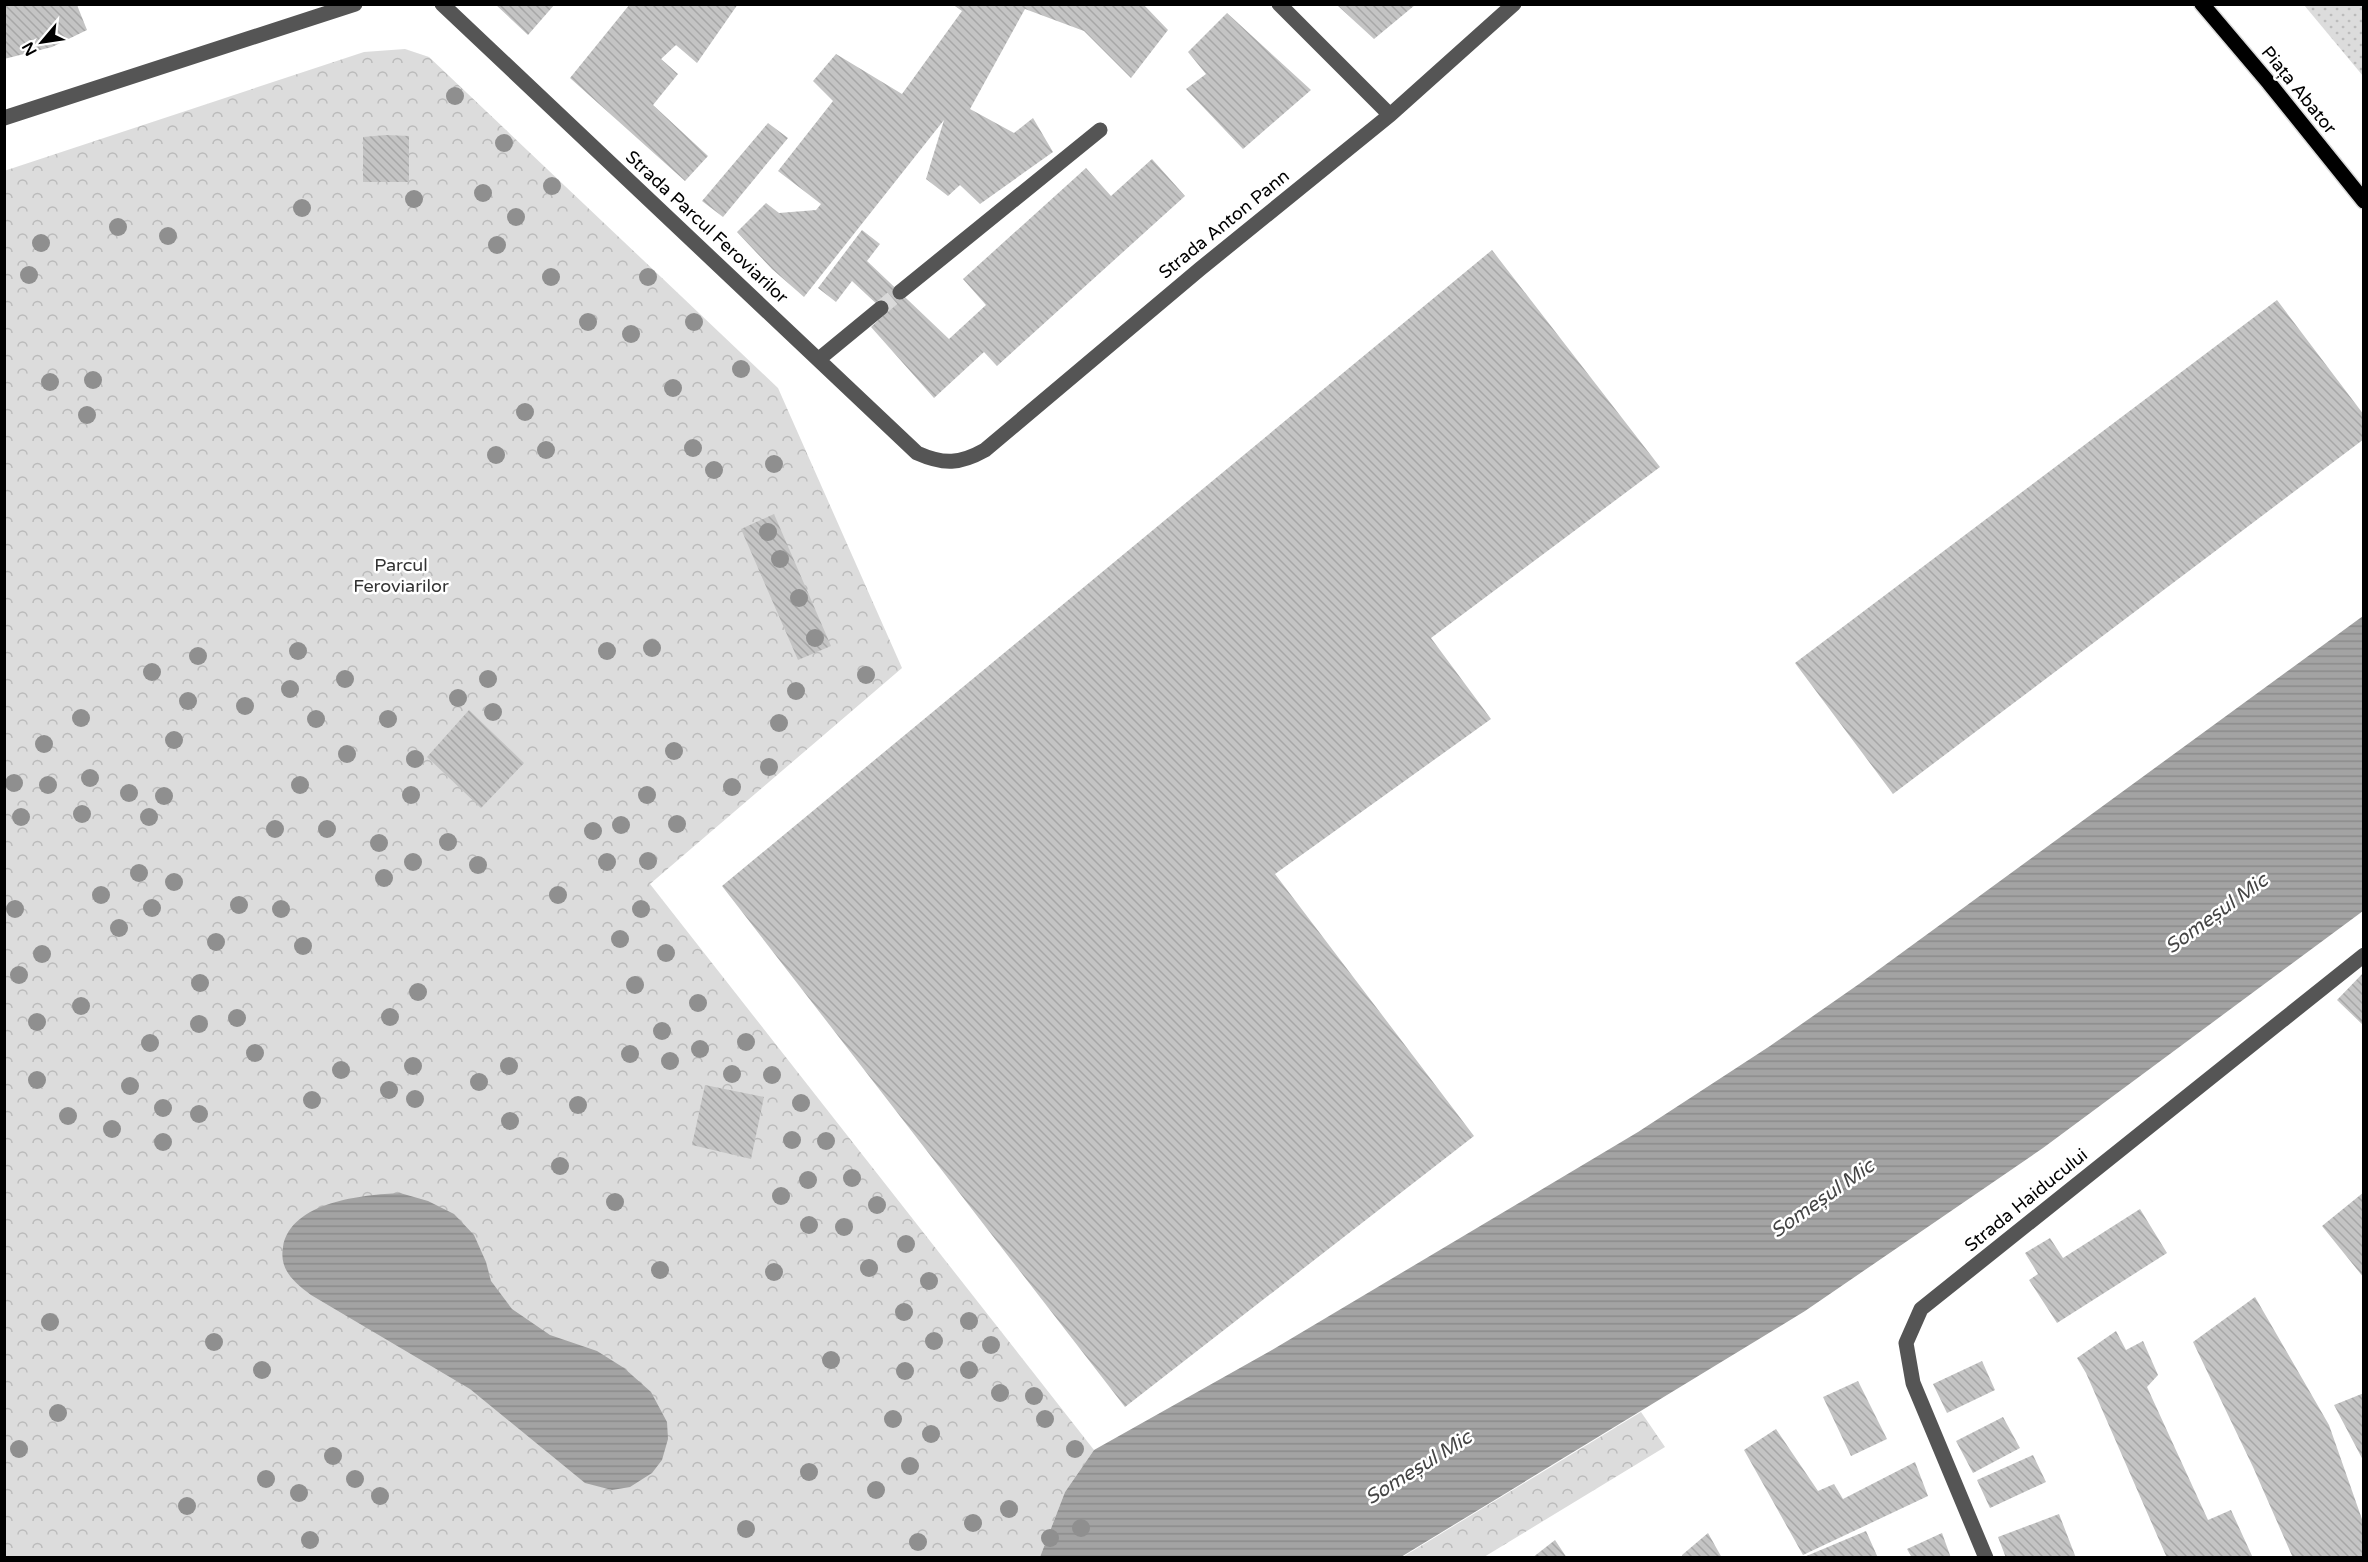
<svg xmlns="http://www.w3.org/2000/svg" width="2368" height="1562" font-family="'Varela Round',sans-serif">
	<defs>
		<pattern id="grass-dots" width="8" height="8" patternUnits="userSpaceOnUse" patternTransform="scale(1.5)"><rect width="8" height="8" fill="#dcdcdc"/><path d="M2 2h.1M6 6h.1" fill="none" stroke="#bbb" stroke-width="1.8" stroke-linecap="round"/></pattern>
		<pattern id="park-crowns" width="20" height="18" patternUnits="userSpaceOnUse" patternTransform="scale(1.5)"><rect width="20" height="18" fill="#dcdcdc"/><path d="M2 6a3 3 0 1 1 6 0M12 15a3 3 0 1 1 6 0" fill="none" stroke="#bbb"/></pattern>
		<pattern id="water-rules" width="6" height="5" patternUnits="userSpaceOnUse" patternTransform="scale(1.5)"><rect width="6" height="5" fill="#a3a3a3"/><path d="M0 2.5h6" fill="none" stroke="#8b8b8b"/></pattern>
		<pattern id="building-back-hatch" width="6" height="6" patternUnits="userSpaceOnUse" patternTransform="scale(1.5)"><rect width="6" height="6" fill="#c4c4c4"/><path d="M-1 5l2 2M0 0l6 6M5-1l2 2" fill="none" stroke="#a7a7a7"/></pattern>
	</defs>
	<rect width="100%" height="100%" fill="#fff"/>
	<path fill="url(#grass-dots)" d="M2304,5H2363V76Z"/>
	<path fill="url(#park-crowns)" d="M405,49L429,57L778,388L902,668L650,884L1094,1450L1065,1492L1040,1557H5L4,171L364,52Z
		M1641,1412L1665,1447L1484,1557L1401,1558Z"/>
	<path fill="url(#water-rules)" d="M2363,616V911L2043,1148L1805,1311L1401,1557H1040L1065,1492L1094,1450L1272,1350L1638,1132L1770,1046L1859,984Z
		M400,1193L428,1201L454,1214L474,1235L486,1262L491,1281L512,1309L550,1335L597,1351L624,1368L651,1392L667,1422L668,1439L662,1460L652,1473L630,1487L612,1490L585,1483L470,1389L311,1295C294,1282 279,1270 283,1247C291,1201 363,1195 400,1193Z"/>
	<path fill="url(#building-back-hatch)" d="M495,4H555L528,35Z
		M630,4H738L697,63L676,45L661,59L678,74L653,105L708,156L685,181L570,78Z
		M952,4H1082L1086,6L1089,4H1143L1168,30L1131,78L1084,31L1025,9L970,109L1014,133L1033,118L1053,152L980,204L960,185L948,196L926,179L944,120L804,297L772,269L737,232L766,203L779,213L816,210L821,204L778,171L833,101L813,81L836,54L902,94L962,11Z
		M4,5H77L87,30L52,47L4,59Z
		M1337,5H1415L1374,39Z
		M1227,13L1311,90L1243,149L1186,89L1206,74L1188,52Z
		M768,123L788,138L723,217L702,201Z
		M386,135L409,136V182H363V137Z
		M1152,159L1185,196L997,366L984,352L934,398L871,327L886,313L881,308L852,281L836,302L818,288L862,230L880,244L867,261L949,339L986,305L963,279L1086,168L1111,196Z
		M1492,250L1660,467L1431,638L1491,719L1275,874L1474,1136L1125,1407L722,886Z
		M2277,300L2364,415V439L1893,794L1795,663Z
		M774,514L831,646L798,660L741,529Z
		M469,710L524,763L481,808L427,757Z
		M2364,972V1026L2337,1000Z
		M705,1085L764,1097L751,1159L692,1145Z
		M2364,1192V1278L2322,1226Z
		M2140,1209L2167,1253L2057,1323L2029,1280L2038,1274L2025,1253L2050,1238L2063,1258Z
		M2255,1297L2329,1425L2364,1525V1558H2293L2253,1467L2193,1342Z
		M2116,1331L2126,1350L2143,1341L2158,1375L2147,1387L2208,1520L2231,1510L2253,1558H2167L2086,1373L2077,1358Z
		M1982,1361L1995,1390L1947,1413L1933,1384Z
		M1858,1381L1887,1439L1851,1456L1823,1397Z
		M2364,1393V1462L2334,1405Z
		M2003,1417L2020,1448L1973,1473L1956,1441Z
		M1776,1429L1818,1491L1834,1484L1843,1499L1915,1462L1928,1496L1803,1555L1744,1450Z
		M2033,1455L2046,1482L1990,1508L1977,1480Z
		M2059,1514L2076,1558H2006L1998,1537Z
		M1866,1531L1878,1558H1804V1557Z
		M1708,1533L1722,1558H1683L1682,1555Z
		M1942,1533L1951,1558H1912L1907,1549Z
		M1555,1540L1567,1558H1532Z"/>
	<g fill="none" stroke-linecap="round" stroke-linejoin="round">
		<path stroke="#d9d9d9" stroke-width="15" stroke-dasharray="15 8" stroke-linecap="butt" d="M881,308L900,292"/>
		<defs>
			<path id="major" d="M2202,4L2269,83L2364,201"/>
		</defs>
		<use href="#major" stroke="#dbdbdb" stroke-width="18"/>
		<path stroke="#555" stroke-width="15" d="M442,4L917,453C944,465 960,464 985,450L1200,269L1390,115L1514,4
			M1279,4L1390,115
			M4,118L355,4
			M900,292L1100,130
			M819,359L881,308
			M1986,1558L1913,1383L1906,1343L1921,1309L2364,955"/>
		<use href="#major" stroke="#000" stroke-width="15"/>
	</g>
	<g fill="#8f8f8f">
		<circle cx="455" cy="96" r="9"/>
		<circle cx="504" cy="143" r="9"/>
		<circle cx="552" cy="186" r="9"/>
		<circle cx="483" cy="193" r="9"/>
		<circle cx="414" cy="199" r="9"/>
		<circle cx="302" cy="208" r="9"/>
		<circle cx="516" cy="217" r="9"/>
		<circle cx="118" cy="227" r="9"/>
		<circle cx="168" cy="236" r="9"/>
		<circle cx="41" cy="243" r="9"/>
		<circle cx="497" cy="245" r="9"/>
		<circle cx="29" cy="275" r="9"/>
		<circle cx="551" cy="277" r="9"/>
		<circle cx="648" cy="277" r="9"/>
		<circle cx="588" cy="322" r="9"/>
		<circle cx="694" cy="322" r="9"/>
		<circle cx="631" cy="334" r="9"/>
		<circle cx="741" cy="369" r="9"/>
		<circle cx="93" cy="380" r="9"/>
		<circle cx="50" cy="382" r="9"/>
		<circle cx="673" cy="388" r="9"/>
		<circle cx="525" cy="412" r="9"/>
		<circle cx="87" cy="415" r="9"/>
		<circle cx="693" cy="448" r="9"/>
		<circle cx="546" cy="450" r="9"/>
		<circle cx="496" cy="455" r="9"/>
		<circle cx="774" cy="464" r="9"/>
		<circle cx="714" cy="470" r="9"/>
		<circle cx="768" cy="532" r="9"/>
		<circle cx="780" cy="559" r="9"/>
		<circle cx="799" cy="598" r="9"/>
		<circle cx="815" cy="638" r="9"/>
		<circle cx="652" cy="648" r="9"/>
		<circle cx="298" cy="651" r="9"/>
		<circle cx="607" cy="651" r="9"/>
		<circle cx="198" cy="656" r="9"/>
		<circle cx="152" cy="672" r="9"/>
		<circle cx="866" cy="675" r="9"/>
		<circle cx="345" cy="679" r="9"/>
		<circle cx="488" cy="679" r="9"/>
		<circle cx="290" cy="689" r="9"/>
		<circle cx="796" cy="691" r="9"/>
		<circle cx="458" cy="698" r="9"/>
		<circle cx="188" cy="701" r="9"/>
		<circle cx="245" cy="706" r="9"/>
		<circle cx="493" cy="712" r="9"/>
		<circle cx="81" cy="718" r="9"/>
		<circle cx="316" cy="719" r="9"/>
		<circle cx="388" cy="719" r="9"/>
		<circle cx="779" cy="723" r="9"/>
		<circle cx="174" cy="740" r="9"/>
		<circle cx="44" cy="744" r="9"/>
		<circle cx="674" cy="751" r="9"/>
		<circle cx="347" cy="754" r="9"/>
		<circle cx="415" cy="759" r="9"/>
		<circle cx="769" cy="767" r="9"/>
		<circle cx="90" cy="778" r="9"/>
		<circle cx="14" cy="783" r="9"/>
		<circle cx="48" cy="785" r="9"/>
		<circle cx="300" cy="785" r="9"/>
		<circle cx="732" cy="787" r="9"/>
		<circle cx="129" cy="793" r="9"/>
		<circle cx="411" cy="795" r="9"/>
		<circle cx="647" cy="795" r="9"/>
		<circle cx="164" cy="796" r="9"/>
		<circle cx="82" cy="814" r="9"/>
		<circle cx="21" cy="817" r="9"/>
		<circle cx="149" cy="817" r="9"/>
		<circle cx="677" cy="824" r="9"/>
		<circle cx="621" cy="825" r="9"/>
		<circle cx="275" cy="829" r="9"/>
		<circle cx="327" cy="829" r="9"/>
		<circle cx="593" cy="831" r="9"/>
		<circle cx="448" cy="842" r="9"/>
		<circle cx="379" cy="843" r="9"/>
		<circle cx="648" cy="861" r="9"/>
		<circle cx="413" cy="862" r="9"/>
		<circle cx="607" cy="862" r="9"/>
		<circle cx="478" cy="865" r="9"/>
		<circle cx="139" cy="873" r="9"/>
		<circle cx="384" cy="878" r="9"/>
		<circle cx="174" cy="882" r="9"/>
		<circle cx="101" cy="895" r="9"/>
		<circle cx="558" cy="895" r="9"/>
		<circle cx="239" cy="905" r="9"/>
		<circle cx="152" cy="908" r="9"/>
		<circle cx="15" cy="909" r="9"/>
		<circle cx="281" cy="909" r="9"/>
		<circle cx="641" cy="909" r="9"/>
		<circle cx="119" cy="928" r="9"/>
		<circle cx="620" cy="939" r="9"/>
		<circle cx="216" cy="942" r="9"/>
		<circle cx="303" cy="946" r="9"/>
		<circle cx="666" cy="953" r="9"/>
		<circle cx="42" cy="954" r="9"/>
		<circle cx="19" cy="975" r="9"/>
		<circle cx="200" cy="983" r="9"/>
		<circle cx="635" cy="985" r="9"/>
		<circle cx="418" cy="992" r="9"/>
		<circle cx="698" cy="1003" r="9"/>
		<circle cx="81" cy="1006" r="9"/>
		<circle cx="390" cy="1017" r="9"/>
		<circle cx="237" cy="1018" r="9"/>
		<circle cx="37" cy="1022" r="9"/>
		<circle cx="199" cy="1024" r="9"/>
		<circle cx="662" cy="1031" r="9"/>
		<circle cx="746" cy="1042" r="9"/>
		<circle cx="150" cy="1043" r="9"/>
		<circle cx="700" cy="1049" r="9"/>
		<circle cx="255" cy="1053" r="9"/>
		<circle cx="630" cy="1054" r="9"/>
		<circle cx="670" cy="1061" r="9"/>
		<circle cx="413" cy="1066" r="9"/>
		<circle cx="509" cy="1066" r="9"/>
		<circle cx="341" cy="1070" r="9"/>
		<circle cx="732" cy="1074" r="9"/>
		<circle cx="772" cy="1075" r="9"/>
		<circle cx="37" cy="1080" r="9"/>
		<circle cx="479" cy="1082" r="9"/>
		<circle cx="130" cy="1086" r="9"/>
		<circle cx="389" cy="1090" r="9"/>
		<circle cx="415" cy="1099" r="9"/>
		<circle cx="312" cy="1100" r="9"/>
		<circle cx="801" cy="1103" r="9"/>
		<circle cx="578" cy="1105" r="9"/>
		<circle cx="163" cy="1108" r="9"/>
		<circle cx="199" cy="1114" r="9"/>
		<circle cx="68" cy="1116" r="9"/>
		<circle cx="510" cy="1121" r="9"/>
		<circle cx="112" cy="1129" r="9"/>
		<circle cx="792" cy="1140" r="9"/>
		<circle cx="826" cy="1141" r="9"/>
		<circle cx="163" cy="1142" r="9"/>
		<circle cx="560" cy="1166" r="9"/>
		<circle cx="852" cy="1178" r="9"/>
		<circle cx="808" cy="1180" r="9"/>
		<circle cx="781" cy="1196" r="9"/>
		<circle cx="615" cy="1202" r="9"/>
		<circle cx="877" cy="1205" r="9"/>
		<circle cx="809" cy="1225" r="9"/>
		<circle cx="844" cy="1227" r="9"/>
		<circle cx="906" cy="1244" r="9"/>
		<circle cx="869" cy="1268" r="9"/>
		<circle cx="660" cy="1270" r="9"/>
		<circle cx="774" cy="1272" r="9"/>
		<circle cx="929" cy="1281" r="9"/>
		<circle cx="904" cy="1312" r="9"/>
		<circle cx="969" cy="1321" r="9"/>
		<circle cx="50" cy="1322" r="9"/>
		<circle cx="934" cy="1341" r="9"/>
		<circle cx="214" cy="1342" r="9"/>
		<circle cx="991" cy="1345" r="9"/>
		<circle cx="831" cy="1360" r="9"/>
		<circle cx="262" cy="1370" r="9"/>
		<circle cx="969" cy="1370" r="9"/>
		<circle cx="905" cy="1371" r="9"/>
		<circle cx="1000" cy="1393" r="9"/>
		<circle cx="1034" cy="1396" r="9"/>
		<circle cx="58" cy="1413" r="9"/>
		<circle cx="893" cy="1419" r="9"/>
		<circle cx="1045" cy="1419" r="9"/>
		<circle cx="931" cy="1434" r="9"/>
		<circle cx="19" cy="1449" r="9"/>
		<circle cx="1075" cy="1449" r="9"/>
		<circle cx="333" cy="1456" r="9"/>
		<circle cx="910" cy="1466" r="9"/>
		<circle cx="809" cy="1472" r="9"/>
		<circle cx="266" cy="1479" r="9"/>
		<circle cx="355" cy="1479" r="9"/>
		<circle cx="876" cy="1490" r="9"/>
		<circle cx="299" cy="1493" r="9"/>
		<circle cx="380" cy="1496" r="9"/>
		<circle cx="187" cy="1506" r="9"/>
		<circle cx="1009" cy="1509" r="9"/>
		<circle cx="973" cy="1523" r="9"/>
		<circle cx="1081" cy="1528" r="9"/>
		<circle cx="746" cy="1529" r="9"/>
		<circle cx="1050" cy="1538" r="9"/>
		<circle cx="310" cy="1540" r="9"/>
		<circle cx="918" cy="1542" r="9"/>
	</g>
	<g text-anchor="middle" stroke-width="5" stroke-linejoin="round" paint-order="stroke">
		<g font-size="18" fill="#000" stroke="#fff">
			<text transform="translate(2299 90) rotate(51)" y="6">Piața Abator</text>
			<text transform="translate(1224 224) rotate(-39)" y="6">Strada Anton Pann</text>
			<text transform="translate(707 227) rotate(43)" y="6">Strada Parcul Feroviarilor</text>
			<text transform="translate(2026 1200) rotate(-39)" y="6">Strada Haiducului</text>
		</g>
		<g font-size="18" fill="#333" stroke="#fff">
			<text x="401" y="571">Parcul<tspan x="401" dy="21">Feroviarilor</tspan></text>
		</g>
		<g font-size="20" font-style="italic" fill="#444" stroke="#fff">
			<text transform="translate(2216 913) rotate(-36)" y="7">Someșul Mic</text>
			<text transform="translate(1822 1198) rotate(-35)" y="7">Someșul Mic</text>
			<text transform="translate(1418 1467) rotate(-32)" y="7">Someșul Mic</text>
		</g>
	</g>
	<rect width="2368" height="1562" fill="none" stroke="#000000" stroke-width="12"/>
	<g transform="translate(42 42) rotate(241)" stroke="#ffffff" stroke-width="4.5" paint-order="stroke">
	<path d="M0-4.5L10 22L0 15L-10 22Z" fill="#000000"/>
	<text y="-9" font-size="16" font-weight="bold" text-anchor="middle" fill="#000000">N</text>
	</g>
</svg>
